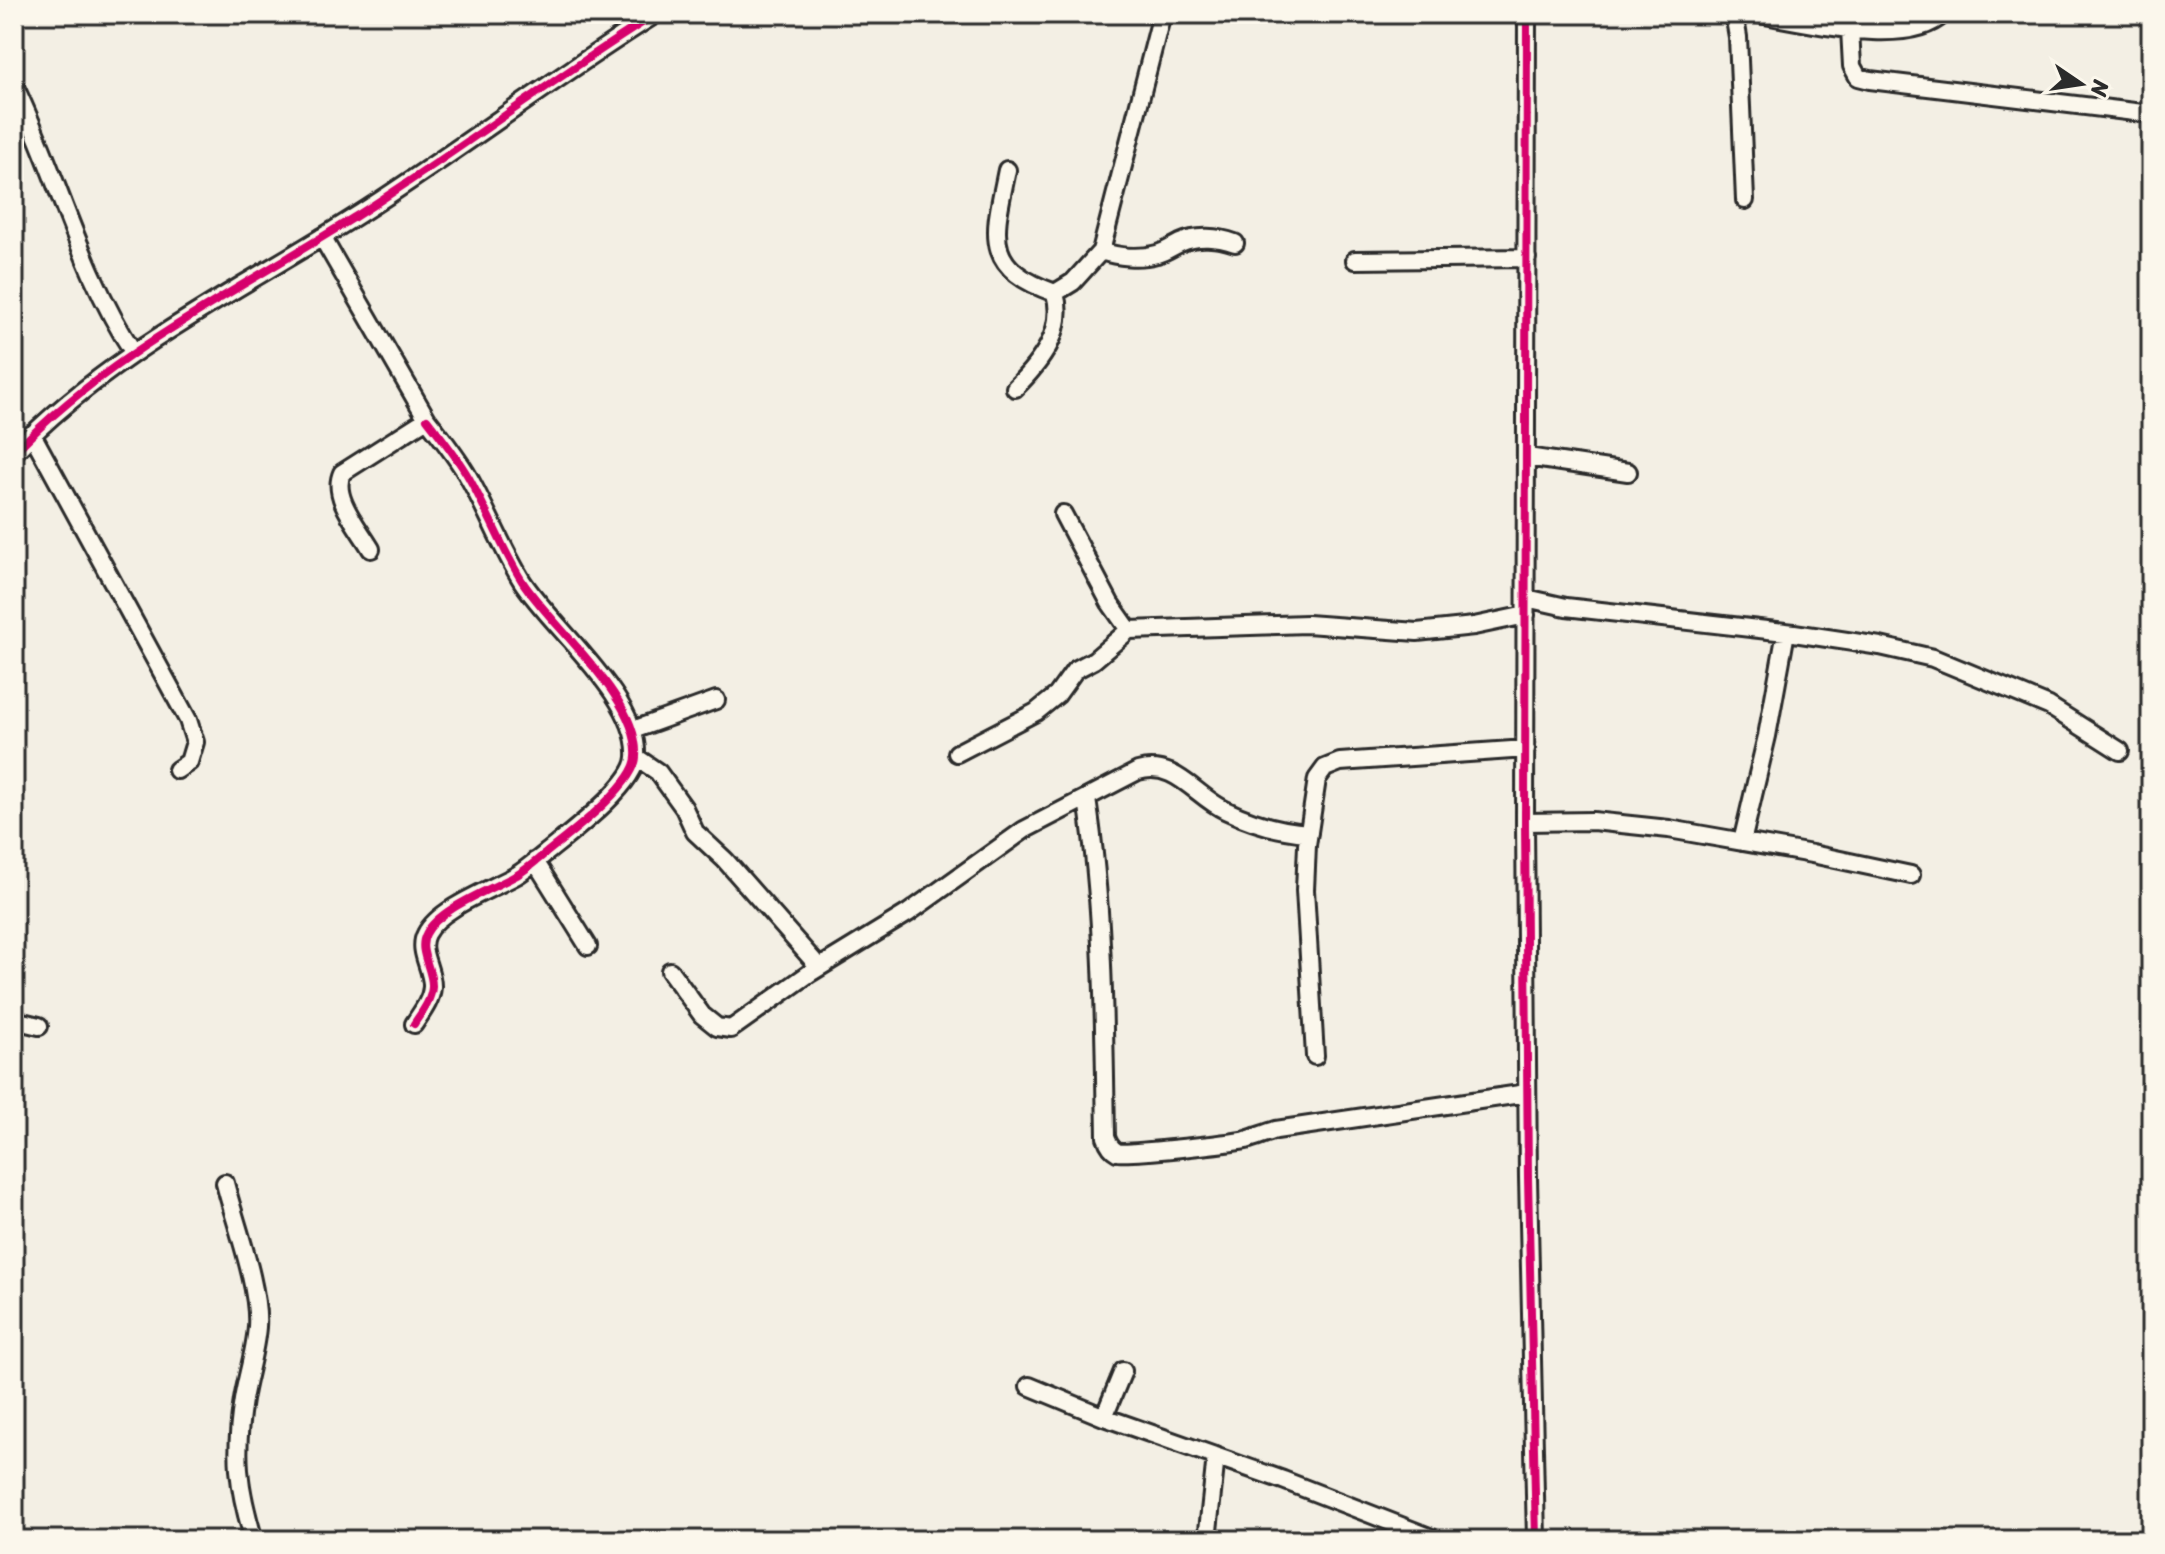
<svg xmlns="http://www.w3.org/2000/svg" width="2165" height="1554" font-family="Sriracha,sans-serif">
	<rect width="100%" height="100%" fill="#f3efe4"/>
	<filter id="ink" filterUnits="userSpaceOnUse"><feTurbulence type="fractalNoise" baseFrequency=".0125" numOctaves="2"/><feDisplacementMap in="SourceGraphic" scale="16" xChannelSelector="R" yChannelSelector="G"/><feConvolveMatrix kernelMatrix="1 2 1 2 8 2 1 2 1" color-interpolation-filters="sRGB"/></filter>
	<g filter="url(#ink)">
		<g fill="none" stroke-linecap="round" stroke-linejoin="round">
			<defs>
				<path id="street" d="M1527,14L1525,822L1528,1178L1536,1540
					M1734,14L1738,37L1745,200
					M1758,14C1804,21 1908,49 1943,14
					M1850,29L1852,66L1858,77L1870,80L2151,114
					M14,85C57,173 80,271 134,353
					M1007,170C994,235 981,267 1055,293
					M322,237L427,419L342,473C331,497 359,528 371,549
					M1101,251C1118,257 1139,259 1157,254C1165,252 1172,247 1180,243C1197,235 1218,237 1235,243
					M1355,260L1527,258
					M1055,293L1073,282L1101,251L1162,14
					M1015,388C1040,363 1066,331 1055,293
					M32,434L188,720L195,742L189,762L177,770
					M14,453C109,353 238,291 353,218C456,153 553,78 656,14
					M1527,457L1628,472
					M1063,514L1110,603L1129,630
					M1526,598L1566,607L1794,633L1880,646L1933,658L2049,706L2120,751
					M633,730L716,700
					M957,753L1036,712L1057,695L1075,670L1094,660L1129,630L1307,624L1417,632L1474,626L1526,615
					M636,757L658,772L684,808L695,832L725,860L819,967
					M1087,799C1104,911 1104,1024 1106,1137C1108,1143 1111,1149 1117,1152C1125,1155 1232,1143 1246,1140C1256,1137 1266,1133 1276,1130L1527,1093
					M1525,822L1593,821L1669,829L1812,854L1911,875
					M1742,842L1767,736L1786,632
					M535,861L588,946
					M670,971L702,1015L717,1027L731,1029L810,973L908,913L1024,830L1138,771C1175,760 1195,796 1225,810C1252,823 1279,831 1309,833
					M14,1020L39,1026
					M414,1024C421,1013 431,1001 432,987C433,969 417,951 426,934C439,908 492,889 517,875C527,869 537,860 546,853C568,835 635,785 636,757C640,698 552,628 522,581C502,549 488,512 469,478C457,457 442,438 427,419
					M1315,1056L1305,890L1307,845L1317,779L1325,768L1340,762L1526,749
					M225,1183C235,1223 260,1288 257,1327C255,1352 247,1376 243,1400C234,1455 238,1488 254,1540
					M1029,1386L1104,1417L1283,1480L1437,1540
					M1104,1417L1123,1371
					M1207,1540L1216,1456"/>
			</defs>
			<use href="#street" stroke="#2b2b2b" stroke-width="22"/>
			<use href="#street" stroke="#fbf7ec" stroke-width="16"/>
			<defs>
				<path id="cycleway" d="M1527,14L1525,822L1528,1178L1536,1540
					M14,453C109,353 238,291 353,218C456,153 553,78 656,14
					M414,1024C421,1013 431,1001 432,987C433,969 417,951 426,934C439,908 492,889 517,875C527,869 537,860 546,853C568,835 635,785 636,757C640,698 552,628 522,581C502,549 488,512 469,478C457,457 442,438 427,419"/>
			</defs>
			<use href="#cycleway" stroke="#fbf7ec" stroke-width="13"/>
			<use href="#cycleway" stroke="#d6006c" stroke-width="8"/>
		</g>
	</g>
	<rect width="2165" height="1554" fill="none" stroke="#fbf7ec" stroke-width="48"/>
	<rect x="24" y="24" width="2117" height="1506" fill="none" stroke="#2b2b2b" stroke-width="3" filter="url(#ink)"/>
	<g transform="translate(2081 84) rotate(103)" stroke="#fbf7ec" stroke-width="6" paint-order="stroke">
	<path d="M0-6L14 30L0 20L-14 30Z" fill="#2b2b2b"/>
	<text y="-12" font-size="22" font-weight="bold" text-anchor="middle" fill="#2b2b2b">N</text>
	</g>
</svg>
